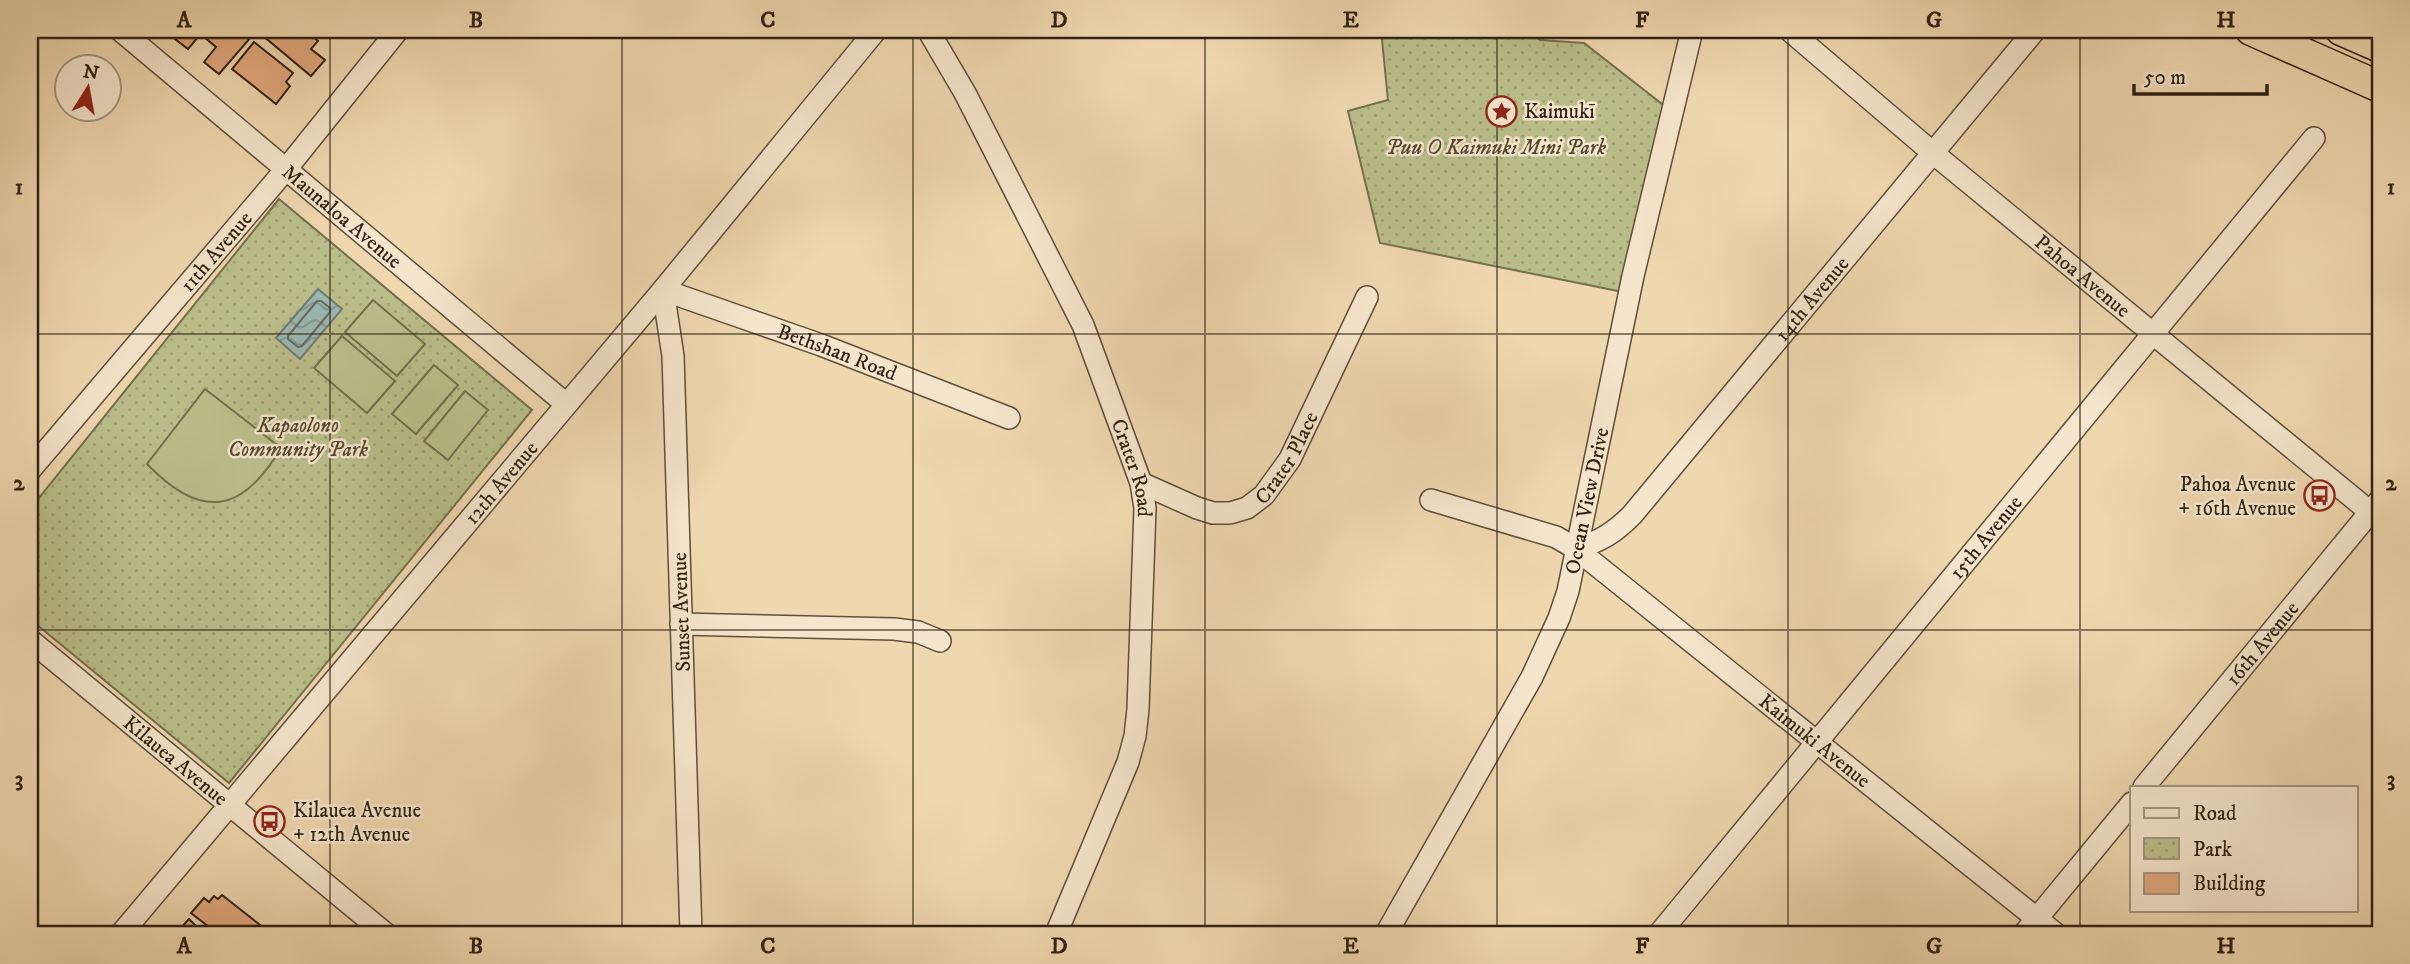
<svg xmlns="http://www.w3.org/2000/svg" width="2410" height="964" font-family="'IM FELL DW Pica',serif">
	<defs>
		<pattern id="park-dots" width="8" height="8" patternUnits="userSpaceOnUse" patternTransform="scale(1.75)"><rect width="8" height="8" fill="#babe8b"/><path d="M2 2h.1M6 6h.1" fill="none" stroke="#a0a377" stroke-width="1.8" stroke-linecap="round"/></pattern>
		<pattern id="water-waves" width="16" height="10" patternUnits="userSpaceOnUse" patternTransform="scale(1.75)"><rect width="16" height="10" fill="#9cb8b3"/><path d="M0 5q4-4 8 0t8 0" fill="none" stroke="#809590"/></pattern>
	</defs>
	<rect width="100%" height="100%" fill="#efd7b0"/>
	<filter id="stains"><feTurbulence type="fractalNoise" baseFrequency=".00286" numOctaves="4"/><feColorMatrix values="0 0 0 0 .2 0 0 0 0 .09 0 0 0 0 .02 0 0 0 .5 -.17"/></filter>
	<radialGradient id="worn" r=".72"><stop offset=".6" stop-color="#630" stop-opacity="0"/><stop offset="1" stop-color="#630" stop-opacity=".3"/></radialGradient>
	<path fill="url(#park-dots)" stroke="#75704e" stroke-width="2" d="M1381,30H1529L1540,40L1584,43L1667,108L1623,292L1380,243L1348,111L1388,100Z
		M279,199L532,410L229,783L30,619V509Z"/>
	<path fill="#babe8b" stroke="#75704e" stroke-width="2" d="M373,300L425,344L397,376L345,332Z
		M342,336L395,381L367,413L314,368Z
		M434,365L458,385L416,434L392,414Z
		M205,389L281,448C242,514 201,520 147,464Z
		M465,391L488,410L448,460L424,441Z"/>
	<path fill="url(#water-waves)" stroke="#717c73" stroke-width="2" d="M318,289L342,309L300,359L276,338Z"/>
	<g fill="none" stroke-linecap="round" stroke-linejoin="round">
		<path stroke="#666d62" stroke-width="2" d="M317,301H321L330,308V312L302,346L298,347L288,339V336Z"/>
	</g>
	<path fill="#e1a87d" stroke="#302212" stroke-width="2" d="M174,30H204L188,49L170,35Z
		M209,30H257L219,74L204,62L216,47L204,37Z
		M266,30H304L318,41L311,49L325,60L311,76L262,35Z
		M254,42L293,73L286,82L290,86L276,104L232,69Z
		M222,895L260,925L252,934H218L191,913L204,898L209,902L214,896L218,899Z
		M189,919L204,934H181L178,931Z"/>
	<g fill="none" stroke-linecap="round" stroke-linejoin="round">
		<defs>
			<g id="minor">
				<path id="s1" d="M120,30L566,404"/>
				<path id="s2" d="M928,30L965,93L1083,325L1141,483L1145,508L1138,709L1135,736L1128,762L1056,934"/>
				<path id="s3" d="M1789,30L1933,153L2380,520"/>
				<path id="s4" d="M30,470L287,168L398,30"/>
				<path id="s5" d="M1141,483L1197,508L1213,513H1230L1247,508L1264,495L1290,459L1367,297"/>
				<path id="s6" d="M1431,500L1556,537L1575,548L2056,934"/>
				<path id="s7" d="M1575,548C1599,543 1615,532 1632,515L2035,30"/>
				<path d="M681,624L894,629L918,632L940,641"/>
				<path id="s8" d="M30,640L386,934"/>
				<path id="s9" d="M2144,787L2380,500"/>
				<path id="s10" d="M121,934L663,290L876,30"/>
				<path id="s11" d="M691,934L673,356L663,290L821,345L1009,418"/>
				<path id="s12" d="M1386,934L1532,677L1559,618L1568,591L1633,276L1692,30"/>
				<path id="s13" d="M1659,934L2314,138"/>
				<path d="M2024,934L2132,803"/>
			</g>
			<path id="highway" d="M2251,30L2380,87
				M2341,30L2380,47"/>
		</defs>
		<use href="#minor" stroke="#604f3a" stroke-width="24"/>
		<use href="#highway" stroke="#302212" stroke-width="33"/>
		<use href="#minor" stroke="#f5e5cc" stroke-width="21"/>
		<use href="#highway" stroke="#efd7b0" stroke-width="30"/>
	</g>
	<path fill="none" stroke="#302212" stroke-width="2" stroke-opacity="0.55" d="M330,30V934M622,30V934M913,30V934M1205,30V934M1497,30V934M1788,30V934M2080,30V934M30,334H2380M30,630H2380"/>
	<defs>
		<symbol id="sight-ring" viewBox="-11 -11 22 22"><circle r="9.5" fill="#f5e5cc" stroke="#8f2418" stroke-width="1.5"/><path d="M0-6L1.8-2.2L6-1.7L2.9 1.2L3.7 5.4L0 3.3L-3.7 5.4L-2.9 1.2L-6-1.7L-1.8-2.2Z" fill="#8f2418"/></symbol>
		<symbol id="bus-ring" viewBox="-11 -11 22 22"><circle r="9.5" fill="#f5e5cc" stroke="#8f2418" stroke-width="1.5"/><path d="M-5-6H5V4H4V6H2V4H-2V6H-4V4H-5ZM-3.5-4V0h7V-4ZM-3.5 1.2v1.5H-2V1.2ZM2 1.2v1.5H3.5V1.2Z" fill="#8f2418"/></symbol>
	</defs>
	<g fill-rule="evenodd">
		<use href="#sight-ring" x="1484" y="94" width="35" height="35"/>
		<use href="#bus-ring" x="2302" y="478" width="35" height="35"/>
		<use href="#bus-ring" x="252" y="804" width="35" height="35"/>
	</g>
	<g text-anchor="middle" stroke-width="5" stroke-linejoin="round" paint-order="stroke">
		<g font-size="21" fill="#302212" stroke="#f5e5cc" text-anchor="start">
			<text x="1524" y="118">Kaimukī</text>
			<text x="2296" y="491" text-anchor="end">Pahoa Avenue<tspan x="2296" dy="24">+ 16th Avenue</tspan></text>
			<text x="293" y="817">Kilauea Avenue<tspan x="293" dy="24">+ 12th Avenue</tspan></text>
		</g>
		<g font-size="21" font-style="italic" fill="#524930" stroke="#f5e5cc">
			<text x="1496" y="154">Puu O Kaimuki Mini Park</text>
			<text x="298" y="432">Kapaolono<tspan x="298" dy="24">Community Park</tspan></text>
		</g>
		<g font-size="21" fill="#302212" stroke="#f5e5cc">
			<text dy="7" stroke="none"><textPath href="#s1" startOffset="290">Maunaloa Avenue</textPath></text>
			<text dy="7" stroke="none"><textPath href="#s4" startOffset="287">11th Avenue</textPath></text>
			<text dy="7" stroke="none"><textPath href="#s3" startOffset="383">Pahoa Avenue</textPath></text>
			<text dy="7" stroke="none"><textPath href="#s7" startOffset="348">14th Avenue</textPath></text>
			<text dy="7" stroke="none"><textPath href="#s11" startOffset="830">Bethshan Road</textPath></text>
			<text dy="7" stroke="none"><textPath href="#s5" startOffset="178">Crater Place</textPath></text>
			<text dy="7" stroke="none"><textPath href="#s2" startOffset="485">Crater Road</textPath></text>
			<text dy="7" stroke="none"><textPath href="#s10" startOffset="590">12th Avenue</textPath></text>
			<text dy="7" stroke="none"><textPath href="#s12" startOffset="481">Ocean View Drive</textPath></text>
			<text dy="7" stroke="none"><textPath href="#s13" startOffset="514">15th Avenue</textPath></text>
			<text transform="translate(681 612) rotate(-92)" y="7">Sunset Avenue</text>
			<text dy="7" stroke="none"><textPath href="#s9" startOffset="186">16th Avenue</textPath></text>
			<text dy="7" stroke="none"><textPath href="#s6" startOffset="460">Kaimuki Avenue</textPath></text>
			<text dy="7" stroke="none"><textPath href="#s8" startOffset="189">Kilauea Avenue</textPath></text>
		</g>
	</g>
	<rect width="2410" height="964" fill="none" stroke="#efd7b0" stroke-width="77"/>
	<rect x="2130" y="786" width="228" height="126" fill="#f5e5cc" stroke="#a69782" stroke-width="2"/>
	<rect x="2144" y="808" width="35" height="10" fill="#f5e5cc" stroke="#a69782" stroke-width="2"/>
	<text x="2193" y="820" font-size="21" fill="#302212">Road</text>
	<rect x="2144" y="838" width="35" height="21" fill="url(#park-dots)" stroke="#a69782" stroke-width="2"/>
	<text x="2193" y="856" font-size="21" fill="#302212">Park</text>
	<rect x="2144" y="873" width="35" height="21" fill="#e1a87d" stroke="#a69782" stroke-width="2"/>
	<text x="2193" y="890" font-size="21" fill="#302212">Building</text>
	<g transform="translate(88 88) rotate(11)"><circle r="33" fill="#f5e5cc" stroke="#a69782" stroke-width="2"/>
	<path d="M0-5L12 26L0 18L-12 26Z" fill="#8f2418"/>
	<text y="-10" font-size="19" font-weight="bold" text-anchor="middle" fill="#302212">N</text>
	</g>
	<path d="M2134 84v10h133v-10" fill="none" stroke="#302212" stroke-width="3.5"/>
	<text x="2144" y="84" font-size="21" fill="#302212" stroke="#f5e5cc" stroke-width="5" paint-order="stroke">50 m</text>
	<rect x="38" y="38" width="2334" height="888" fill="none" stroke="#302212" stroke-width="2.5"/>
	<g font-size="23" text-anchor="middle" font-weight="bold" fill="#302212">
		<text x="184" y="27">A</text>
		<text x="476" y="27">B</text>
		<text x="768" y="27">C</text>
		<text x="1059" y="27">D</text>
		<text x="1351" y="27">E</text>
		<text x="1642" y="27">F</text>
		<text x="1934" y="27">G</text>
		<text x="2226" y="27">H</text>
		<text x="19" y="194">1</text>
		<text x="2391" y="194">1</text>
		<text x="19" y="490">2</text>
		<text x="2391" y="490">2</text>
		<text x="19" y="786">3</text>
		<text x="2391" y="786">3</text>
		<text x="184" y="953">A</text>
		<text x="476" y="953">B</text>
		<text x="768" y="953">C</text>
		<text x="1059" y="953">D</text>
		<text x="1351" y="953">E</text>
		<text x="1642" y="953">F</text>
		<text x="1934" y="953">G</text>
		<text x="2226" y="953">H</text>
	</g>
	<rect width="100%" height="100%" filter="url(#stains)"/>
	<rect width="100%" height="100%" fill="url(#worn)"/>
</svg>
